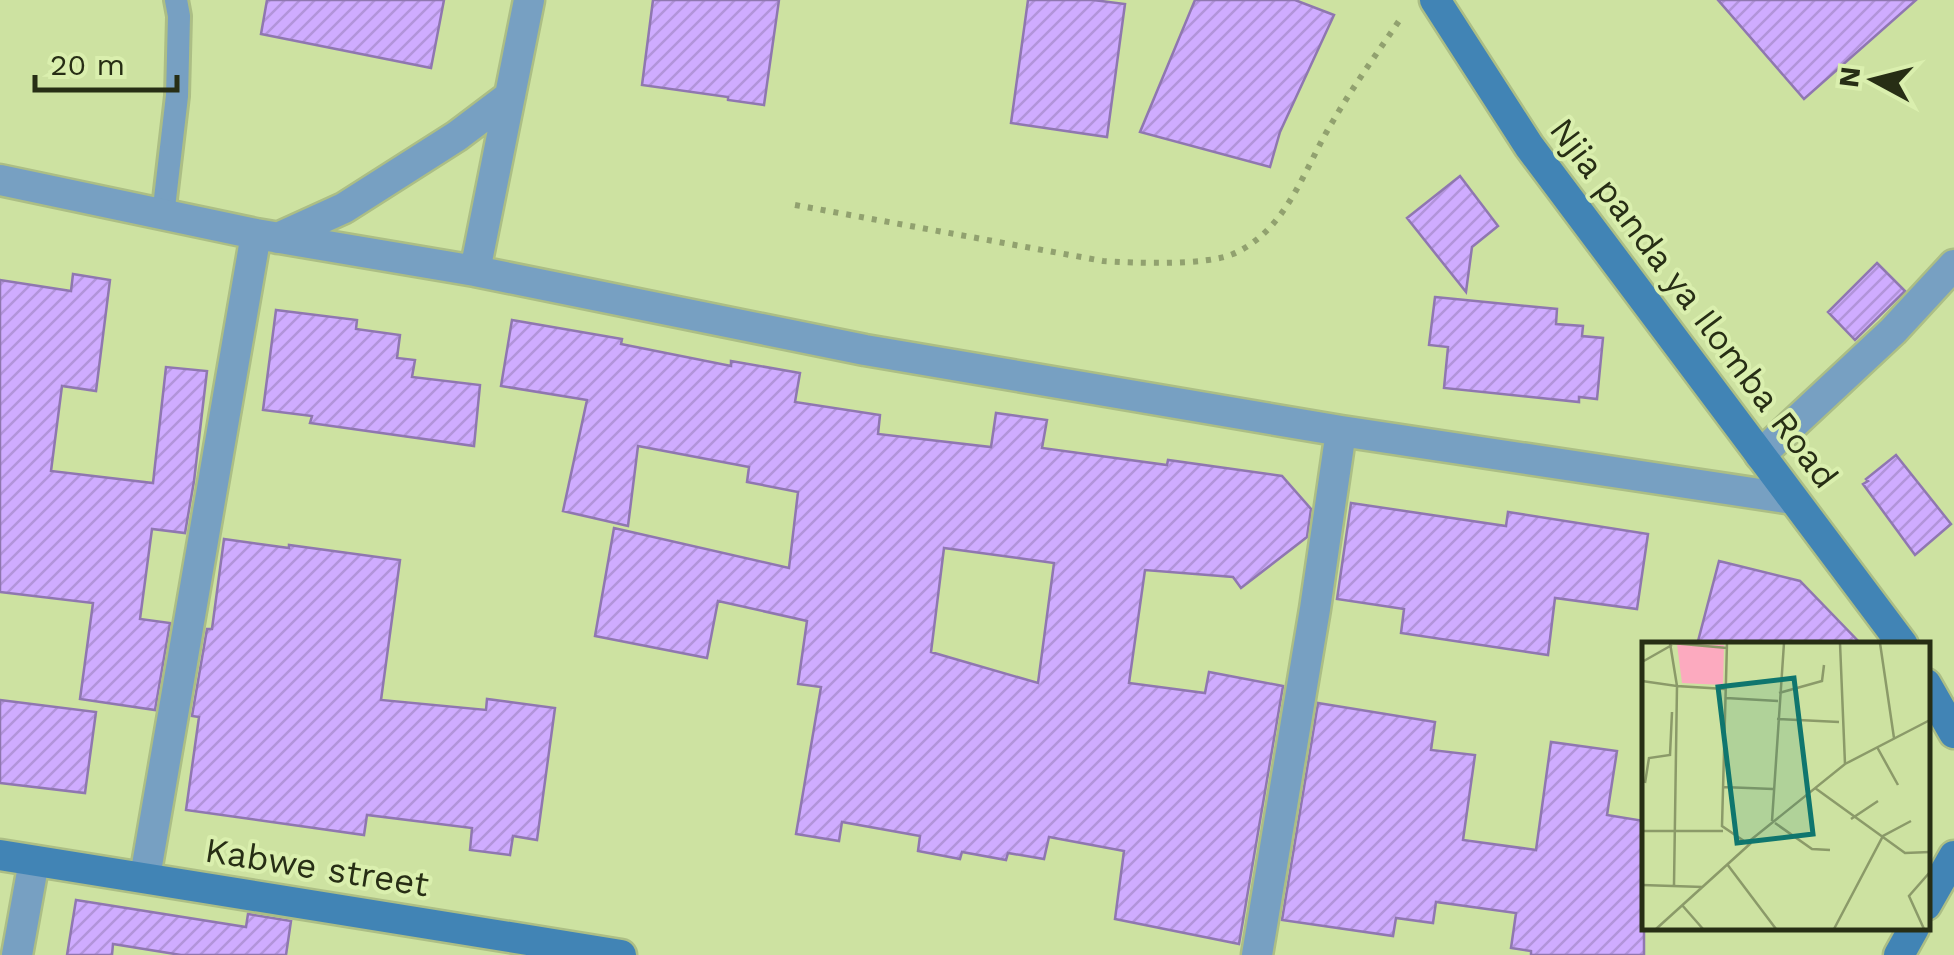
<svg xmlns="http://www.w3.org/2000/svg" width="1954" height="955" font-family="'Work Sans',sans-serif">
	<defs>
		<pattern id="building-hatch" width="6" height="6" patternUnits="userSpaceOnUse" patternTransform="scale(2.5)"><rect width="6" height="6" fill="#cfacff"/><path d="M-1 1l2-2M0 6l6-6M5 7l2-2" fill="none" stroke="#b294da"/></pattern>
	</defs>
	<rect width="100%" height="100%" fill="#cde2a1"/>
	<path fill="url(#building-hatch)" stroke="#8f77b0" stroke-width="2.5" fill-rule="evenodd" d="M267,0H444L431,68L261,34Z
		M653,0H779L764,105L728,100V97L642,85Z
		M1028,0H1093L1125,4L1107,137L1011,123Z
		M1195,0H1295L1334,15L1280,132L1270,167L1140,132Z
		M1718,0H1916L1804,99Z
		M1460,176L1498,226L1472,247L1466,292L1407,218Z
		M1877,263L1905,291L1855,340L1828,312Z
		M73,274L110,280L96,391L62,386L51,471L153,483L166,367L207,371L194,481L185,533L152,529L140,619L170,623L155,710L80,699L93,603L0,592V280L71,291Z
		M1435,297L1557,309L1556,324L1583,326L1582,336L1603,338L1597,399L1579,397V402L1444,388L1448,347L1429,345Z
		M276,310L357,320L356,329L400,335L397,358L415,360L412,377L480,385L474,446L310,423L312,416L263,410Z
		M512,320L622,339L621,344L731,366V361L800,373L795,402L880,415L878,434L991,447L996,413L1047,420L1042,448L1167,465L1168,460L1282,476L1311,509L1307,537L1241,588L1233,577L1145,570L1129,683L1205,693L1209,672L1283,686L1239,944L1115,919L1124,851L1049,837L1044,859L1008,853L1006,860L962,852L960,859L918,851L920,836L842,822L839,841L796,834L821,687L798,684L807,621L718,601L707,658L595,636L614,528L789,568L798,492L747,482L749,467L638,446L628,526L563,511L587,400L501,386ZM944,548L1054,563L1038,683L931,652Z
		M1896,455L1951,524L1915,555L1863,484L1868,481L1866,479Z
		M1351,503L1506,526L1508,512L1648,534L1637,609L1555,598L1548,655L1401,633L1404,609L1337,599Z
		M224,539L289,548V545L400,560L381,700L486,710L487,699L555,708L537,840L513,836L510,855L470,850L472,828L367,815L364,835L186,810L199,717L192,716L207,629H212Z
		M1719,561L1800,581L1862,645H1697Z
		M0,700L96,712L85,793L0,783Z
		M1318,703L1435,722L1431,750L1475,755L1463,840L1536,850L1551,742L1617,751L1607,815L1644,821V955H1531V951L1511,948L1516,913L1436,902L1433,923L1396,918L1393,936L1282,920Z
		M76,900L246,927L248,914L291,921L286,955H181L113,944L112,955H67Z"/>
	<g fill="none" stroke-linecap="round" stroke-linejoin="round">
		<defs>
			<path id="lane" d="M163,216L177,96L179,16L176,0"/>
			<path id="street" d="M0,180L256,234L475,271L865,350L1341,431L1793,499
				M278,238L344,208L457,136L510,96
				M475,271L529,0
				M1760,455L1893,331L1954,265
				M145,877L256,234
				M17,955L34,861
				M1257,955L1315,609L1341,431"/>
			<path id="secondary" d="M1435,0L1529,146L1903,645
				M1926,684L1954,733
				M0,855L621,955
				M1926,905L1954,856
				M1899,955L1914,928"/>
		</defs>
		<use href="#lane" stroke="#acbe85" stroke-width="28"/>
		<use href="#street" stroke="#acbe85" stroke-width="35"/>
		<use href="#secondary" stroke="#acbe85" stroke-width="35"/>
		<path stroke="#91a16f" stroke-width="6" stroke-dasharray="5 8" stroke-linecap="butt" d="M795,205L1103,261C1136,263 1204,266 1233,254C1288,230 1304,168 1333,121C1354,85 1378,52 1401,18"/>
		<use href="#lane" stroke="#77a0c2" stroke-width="22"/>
		<use href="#street" stroke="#77a0c2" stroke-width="30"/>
		<use href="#secondary" stroke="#4184b5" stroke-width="30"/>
	</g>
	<g text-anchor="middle" stroke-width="8" stroke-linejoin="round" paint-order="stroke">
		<g font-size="35" fill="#272e15" stroke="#daefae">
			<text transform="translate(1694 303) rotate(53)" y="12">Njia panda ya Ilomba Road</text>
			<text transform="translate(317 867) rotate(9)" y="12">Kabwe street</text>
		</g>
	</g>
	<g transform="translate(1642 642)">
		<rect width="288" height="288" fill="#cde2a1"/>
		<path d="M35,2L82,3L81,43L40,41Z" fill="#fcaabf"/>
		<path fill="none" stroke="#8b9a69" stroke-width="2.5" d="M28,1L35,44L83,47M30,1L85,6M85,1L80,184L105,201L203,122L288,78M198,1L203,122M238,1L252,96M0,20L30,3M0,39L35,44L32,243M137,51L180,39L182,23M84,56L136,59M135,77L197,80M235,105L256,143M3,141L7,116L28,113L30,70M81,145L131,147M173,146L263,211L288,210M209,177L236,159M130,179L142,1M133,181L170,207L188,208M0,189H81M85,222L134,287M0,243L61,245M40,263L61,287M14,287L109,201M192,287L241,194L269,179M282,287L267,254L288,230"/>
		<path fill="#0f766e" fill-opacity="0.15" stroke="#0f766e" stroke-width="5" d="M152,36L171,192L95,201L76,45Z"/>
		<rect width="288" height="288" fill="none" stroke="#272e15" stroke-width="5"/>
	</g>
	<g transform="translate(1874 80) rotate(277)" stroke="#daefae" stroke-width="8" paint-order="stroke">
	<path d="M0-8L18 38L0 25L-18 38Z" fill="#272e15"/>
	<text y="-15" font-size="28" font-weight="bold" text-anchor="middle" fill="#272e15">N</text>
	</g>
	<path d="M35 75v15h142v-15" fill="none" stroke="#272e15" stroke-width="5"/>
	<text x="50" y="75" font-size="30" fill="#272e15" stroke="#daefae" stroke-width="8" paint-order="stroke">20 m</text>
</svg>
